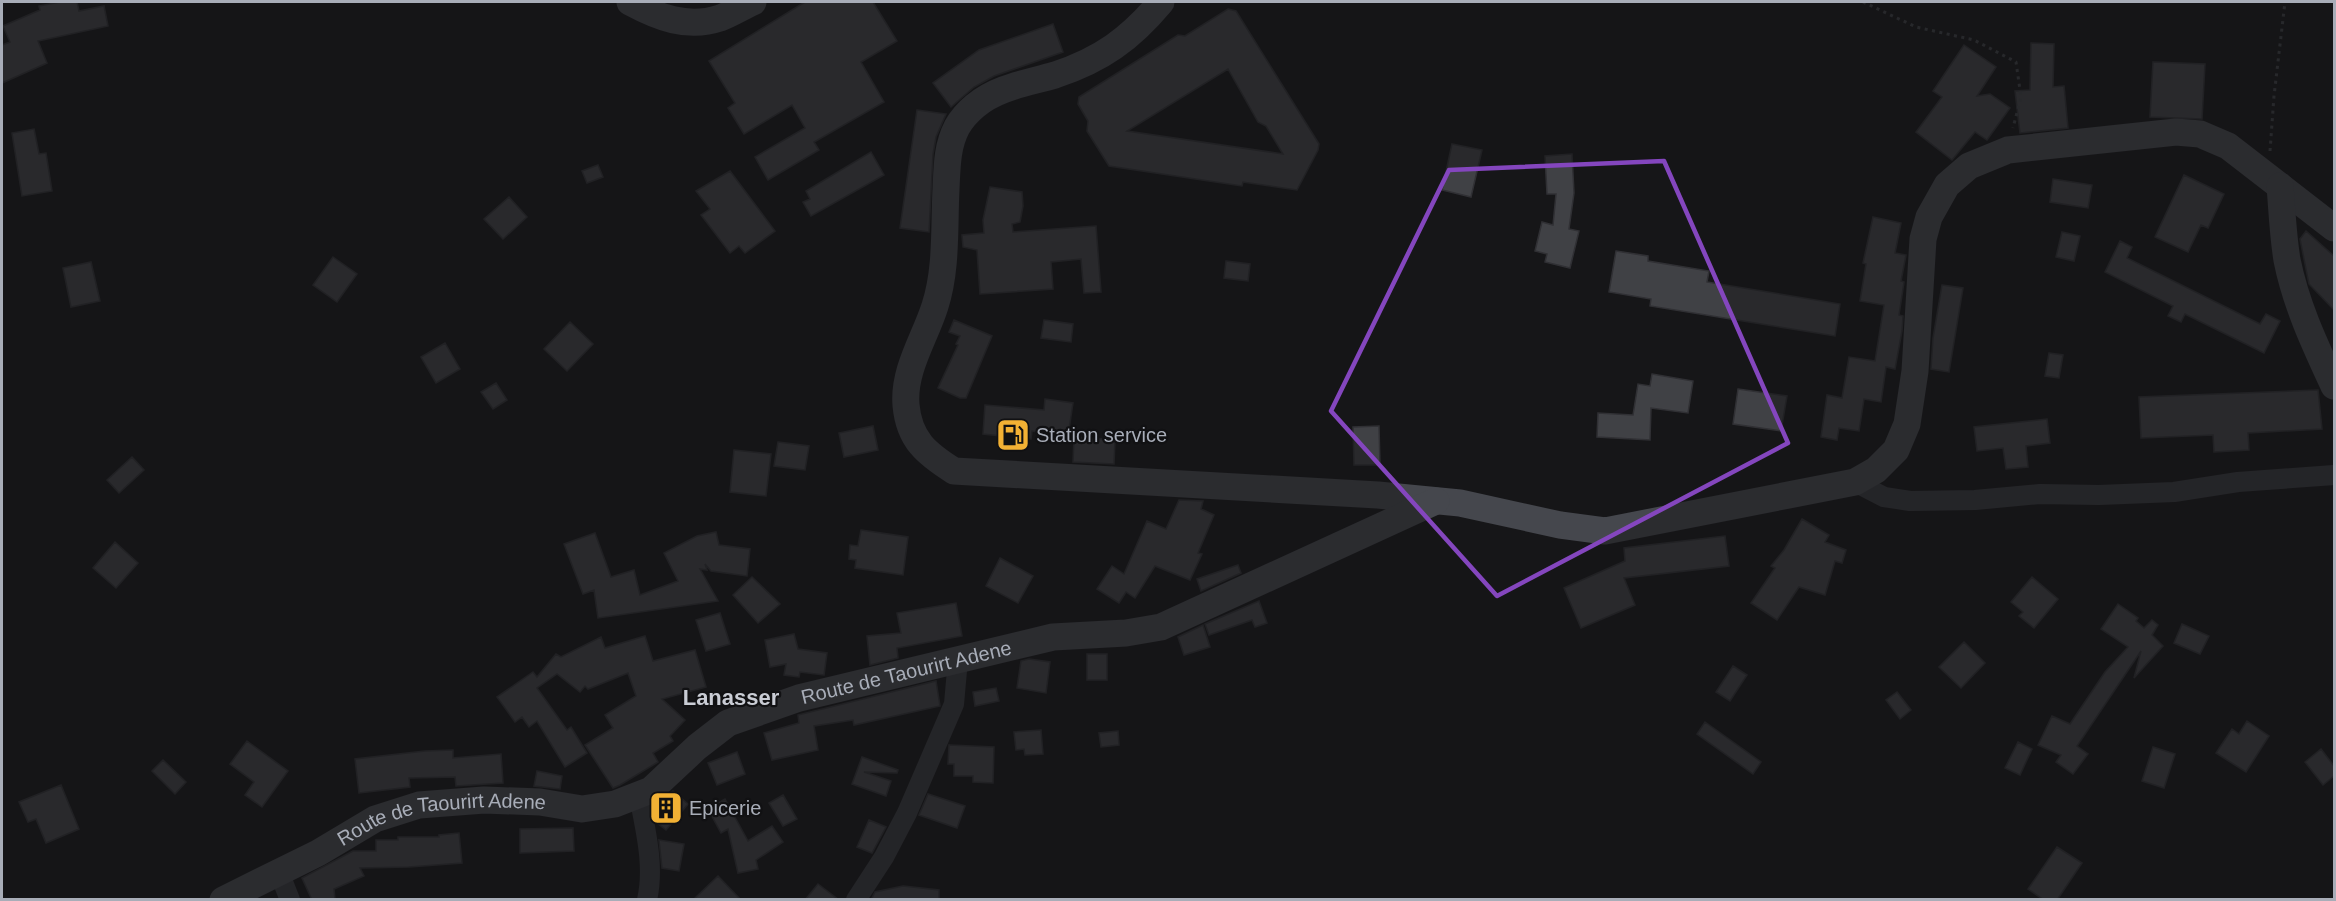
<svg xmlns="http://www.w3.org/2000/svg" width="2336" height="901" font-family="Arial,sans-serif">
	<rect width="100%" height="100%" fill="#161618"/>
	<path fill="#404145" stroke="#303034" stroke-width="1.5" fill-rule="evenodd" d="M60,2H77L79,11L104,6L108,26L38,41L47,63L2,83V45L10,42L3,26L40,10L39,6Z
		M805,2H873L897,41L861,62L884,102L814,142L819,150L768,180L755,157L805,128L792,105L744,134L728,108L735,103L709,61Z
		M1228,9L1236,11L1319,144L1318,150L1297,190L1243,182L1242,186L1109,166L1087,131L1088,121L1078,104L1079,97L1178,35L1185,36ZM1228,69L1258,122L1266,126L1283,154L1127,131Z
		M1053,24L1063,52L994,76L974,87L951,107L933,83L979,50Z
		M2031,43L2054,44L2053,87L2064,86L2068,128L2020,133L2015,91L2030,90Z
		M1964,45L1996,67L1977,96L1990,94L2010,108L1987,140L1975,132L1952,160L1916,132L1942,97L1933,91Z
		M2153,62L2205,64L2202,119L2150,117Z
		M917,110L946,114L936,137L933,154L929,232L900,228Z
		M34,129L39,154L46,153L52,191L22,196L12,133Z
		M1452,144L1482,150L1471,197L1442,190Z
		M871,152L884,175L811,216L803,202L810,199L806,191Z
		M1572,154L1574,193L1569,229L1579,231L1570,268L1545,262L1547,254L1535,251L1542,222L1553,225L1556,194H1547L1545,156Z
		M598,165L603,177L587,183L582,171Z
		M730,171L775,231L745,253L739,246L730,253L701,215L710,209L696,191Z
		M2184,175L2224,194L2208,228L2201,225L2188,252L2155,237Z
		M2053,179L2092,185L2088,208L2050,202Z
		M990,187L1022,192L1023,206L1020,222L1012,224L1013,232L1096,226L1101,292L1084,293L1081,259L1051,262L1053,289L980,294L977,250L963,247L962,235L984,233L983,220Z
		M509,197L527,217L503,239L484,219Z
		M1873,217L1901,223L1895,253L1906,255L1901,281L1904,282L1899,315L1903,316L1902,331L1895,369L1886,367L1881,402L1864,399L1859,431L1839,428L1837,440L1821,437L1827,395L1842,398L1849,357L1875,361L1884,305L1860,301L1866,264L1863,263Z
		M2306,231L2334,256V310L2309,284L2300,239Z
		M2062,232L2080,236L2074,261L2056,257Z
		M2120,241L2132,247L2127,258L2260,324L2266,314L2280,321L2264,353L2185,314L2181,322L2168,316L2173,306L2105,272Z
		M1616,251L1648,256V261L1709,271L1707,282L1840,304L1835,336L1650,306L1651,299L1609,292Z
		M333,257L357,274L337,302L313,285Z
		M1226,261L1250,264L1248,281L1224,278Z
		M91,262L100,301L71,307L63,268Z
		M1942,285L1963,288L1949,372L1931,369L1933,338Z
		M954,320L992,336L966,398H960L938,388L958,345L956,344L960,336L949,332Z
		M1044,320L1073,324L1071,342L1041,338Z
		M570,322L593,344L567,371L544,349Z
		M445,343L460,369L436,383L421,357Z
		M2049,353L2063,355L2059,378L2045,376Z
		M1652,374L1693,381L1688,413L1651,408L1650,440L1597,437L1598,413L1633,415L1638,384L1650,386Z
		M496,383L507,400L493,409L481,392Z
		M1738,389L1787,396L1781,431L1733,424Z
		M2318,390L2322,429L2248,433L2249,450L2214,452L2213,435L2141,438L2139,397Z
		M1045,399L1073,403L1068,436L1032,431L1031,439L983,434L985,405L1044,410Z
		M2047,419L2050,443L2026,446L2028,467L2006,469L2003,448L1977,451L1974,427Z
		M873,426L878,450L844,457L839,433Z
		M1379,426L1380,465H1354L1353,427Z
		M1074,438L1115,439L1114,464L1073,462Z
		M778,442L809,446L805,470L774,466Z
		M734,450L771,454L766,496L730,492Z
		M132,457L144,470L119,493L107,480Z
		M1179,500L1203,501L1201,509L1214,515L1198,553L1202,554L1190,580L1155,566L1135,598L1126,592L1119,603L1097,589L1112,566L1124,574L1147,521L1166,529Z
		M1802,519L1829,535L1825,542L1846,550L1842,563L1835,561L1825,595L1799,587L1777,620L1751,603L1775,568L1771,566L1784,550Z
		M861,530L908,537L903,575L855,568L856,560L849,559L850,545L858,546Z
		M716,532L719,545L750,549L747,576L711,571L705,564L707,570L700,569L718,601L598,618L594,590L583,594L564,544L595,533L611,577L634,570L640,595L678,581L664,553L697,536Z
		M1725,536L1729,566L1624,578L1635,605L1581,628L1564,588L1625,561L1624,548Z
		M115,542L138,563L116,588L93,568Z
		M1000,558L1033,576L1018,603L986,586Z
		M1238,565L1241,573L1201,591L1197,579Z
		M752,577L780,604L758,623L733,595Z
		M2032,577L2058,599L2034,628L2019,616L2023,612L2011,602Z
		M1259,601L1267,623L1255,627L1252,620L1209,635L1205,624Z
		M956,603L962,636L897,648L898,658L870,665L867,636L901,633L897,613Z
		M2118,604L2138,618L2136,621L2144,628L2152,620L2158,625L2152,635L2163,646L2134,678L2141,651L2077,746L2088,754L2073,774L2056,762L2061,755L2038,745L2052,716L2070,724L2105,672L2128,647L2101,629Z
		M720,613L730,644L706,651L696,620Z
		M2182,624L2209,636L2200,654L2174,643Z
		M1203,625L1210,647L1184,655L1178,637Z
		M794,634L798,649L827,653L824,675L800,672L799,677L784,675L786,664L770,667L765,640Z
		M645,636L653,661L695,650L706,687L662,699L685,720L670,736L673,741L653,753L658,762L620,785L613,788L585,745L613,728L605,715L636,696L628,673L588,689L585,686L580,692L557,674L537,688L567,730L571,727L587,753L565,767L537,721L529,727L522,717L515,722L497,697L533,672L537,677L556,654L561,657L601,637L605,648Z
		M1964,642L1985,663L1961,688L1939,667Z
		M1087,654H1107V680H1087Z
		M1029,659L1050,662L1046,693L1017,688L1021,661Z
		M1733,666L1747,675L1730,701L1716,692Z
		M936,681L940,706L854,725L853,720L814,726L818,750L772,760L764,733L799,723L798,715Z
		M996,688L999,701L975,706L973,692Z
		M1897,692L1911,710L1900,719L1886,700Z
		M2247,721L2269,736L2246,772L2216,753L2232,729L2239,734Z
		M1705,722L1761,762L1753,774L1697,734Z
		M1041,730L1043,754L1025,755L1024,749L1016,750L1014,732Z
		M1118,731L1119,745L1101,747L1099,733Z
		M247,741L288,771L262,807L245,795L254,782L230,764Z
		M2018,742L2032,749L2020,775L2005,768Z
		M949,745L994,747L993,783L973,782V776H954V764H948Z
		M2153,747L2175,754L2164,788L2142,781Z
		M2321,749L2334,766V776L2323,785L2305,762Z
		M453,750V758L501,754L503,783L456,786L455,777L409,778L410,787L359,793L355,759L425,751Z
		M737,752L745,774L717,785L708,763Z
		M862,757L898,770L897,773L864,772L891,781L886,796L852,784Z
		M163,760L186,782L175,794L152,771Z
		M537,771L562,776L560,789L534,786Z
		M61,785L79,829L46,843L36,819L28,822L19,802Z
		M673,791L688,804L666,830L656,822L653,806Z
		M928,794L965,806L957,828L919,815Z
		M783,795L797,819L783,826L769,803Z
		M725,799L748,841L772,826L783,842L756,860L758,869L738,873L728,829L721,833L708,809Z
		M869,820L886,827L872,853L857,847Z
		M573,828L574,851L520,853V829Z
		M459,833L462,863L409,867L360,868L364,876L334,889L335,900H312L302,878L353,851H376V840H398V837H439V835Z
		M659,840L684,844L679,871L662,868Z
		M2057,847L2082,863L2057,900H2044L2028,889Z
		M718,876L741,900H693Z
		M818,884L839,900H805Z
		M903,886L939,890V900H871L875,892Z"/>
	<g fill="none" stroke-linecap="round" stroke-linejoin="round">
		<path stroke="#3d3f44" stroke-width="3" stroke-dasharray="3 4.5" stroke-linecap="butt" d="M1863,2L1916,27L1974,40L2016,62L2021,97L2013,128
			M2270,151L2274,96L2285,2"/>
		<path stroke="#37383d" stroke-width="20" d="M1855,482L1884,497L1910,501L1975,500L2040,494L2099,495L2174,492L2238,482L2334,475
			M639,795C645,829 655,865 647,900
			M279,872L290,900
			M856,900L884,857L907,813L954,704L958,659"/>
		<g stroke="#45474d" stroke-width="27">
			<path d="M630,2C658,17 687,29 720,18C731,14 742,7 753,2"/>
			<path d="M1161,2C1130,39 1101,60 1055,75C1028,83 997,87 975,106C969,111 961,120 957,127C947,146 947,167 946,189C944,227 947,269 935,306C925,338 903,370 906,405C909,440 927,454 954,471L1378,495L1460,503L1560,525L1605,531L1855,482L1876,470L1896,450L1907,424L1915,371L1923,239L1929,217L1947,185L1969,166L2008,150L2176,132L2200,134L2228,146L2334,228"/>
			<path d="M2280,186C2282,210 2283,236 2287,260C2296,305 2315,345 2334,386"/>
			<path id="s1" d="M223,900L318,853L375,819L419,805L484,800L540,802L582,809L615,804L651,790L697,747L728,723L799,698L1053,637L1126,633L1161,627L1436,501"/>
		</g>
	</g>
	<path d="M0 0H2336V901H0ZM1664,161L1788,443L1497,596L1331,411L1449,170Z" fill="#161618" fill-opacity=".55" fill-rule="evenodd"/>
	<path fill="none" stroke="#8446be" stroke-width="4.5" stroke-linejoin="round" d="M1664,161L1788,443L1497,596L1331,411L1449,170Z"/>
	<defs>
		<symbol id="fuel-square" viewBox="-11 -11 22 22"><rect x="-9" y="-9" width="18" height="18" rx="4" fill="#f2b134" stroke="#111113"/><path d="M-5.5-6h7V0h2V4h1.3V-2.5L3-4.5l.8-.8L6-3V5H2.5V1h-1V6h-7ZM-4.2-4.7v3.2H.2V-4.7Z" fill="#111"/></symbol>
		<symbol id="building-square" viewBox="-11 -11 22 22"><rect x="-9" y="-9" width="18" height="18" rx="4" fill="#f2b134" stroke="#111113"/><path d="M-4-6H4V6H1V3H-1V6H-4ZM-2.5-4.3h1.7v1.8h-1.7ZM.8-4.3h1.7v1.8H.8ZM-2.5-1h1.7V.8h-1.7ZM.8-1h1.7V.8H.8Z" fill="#111"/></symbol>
	</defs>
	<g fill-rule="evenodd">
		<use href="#fuel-square" x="994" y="416" width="38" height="38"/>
		<use href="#building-square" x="647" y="789" width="38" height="38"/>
	</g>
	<g text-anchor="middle" stroke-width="4.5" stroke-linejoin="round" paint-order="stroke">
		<g font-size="20" fill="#a8adb8" stroke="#111113" text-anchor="start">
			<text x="1036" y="442">Station service</text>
			<text x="689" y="815">Epicerie</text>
		</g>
		<g font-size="20" fill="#a8adb8" stroke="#111113">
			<text dy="7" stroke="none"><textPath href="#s1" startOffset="742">Route de Taourirt Adene</textPath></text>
			<text dy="7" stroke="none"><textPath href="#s1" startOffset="238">Route de Taourirt Adene</textPath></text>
		</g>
		<g font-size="22" font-weight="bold" fill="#c9ccd4" stroke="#111113">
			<text x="731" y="705">Lanasser</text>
		</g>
	</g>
	<rect width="2336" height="901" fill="none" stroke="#a8adb8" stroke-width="6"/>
</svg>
